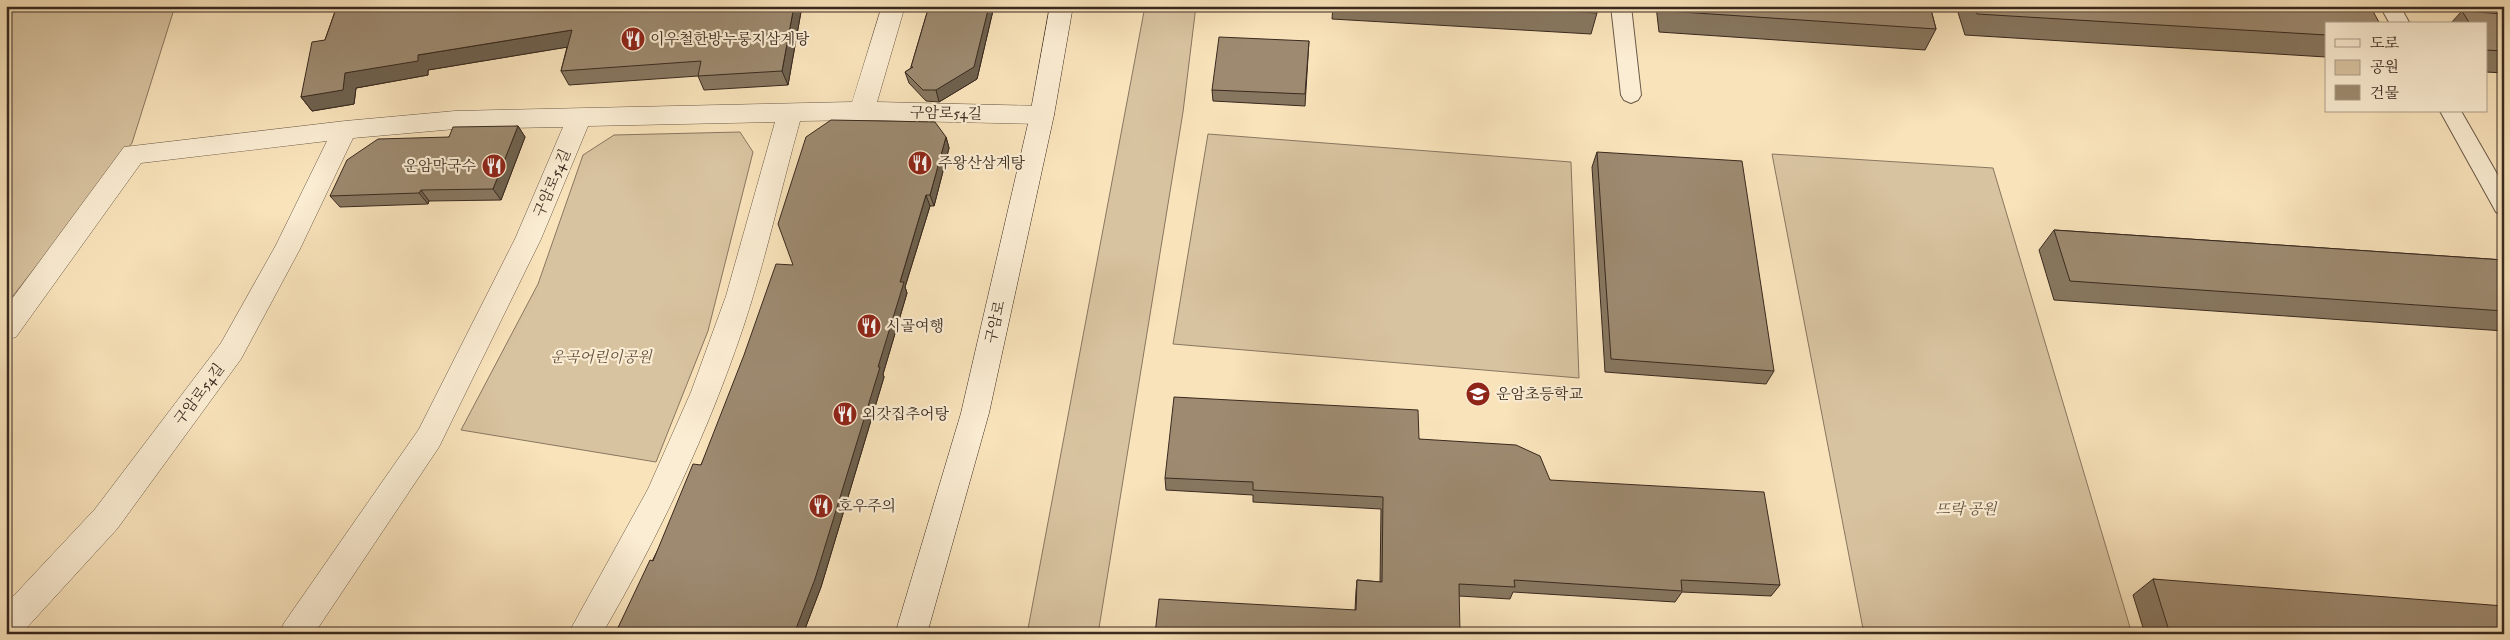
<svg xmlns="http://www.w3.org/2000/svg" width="2510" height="640" font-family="'IM FELL Double Pica','Noto Serif KR',serif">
	<rect width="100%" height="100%" fill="#f9e3bb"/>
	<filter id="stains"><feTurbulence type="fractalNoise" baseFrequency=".004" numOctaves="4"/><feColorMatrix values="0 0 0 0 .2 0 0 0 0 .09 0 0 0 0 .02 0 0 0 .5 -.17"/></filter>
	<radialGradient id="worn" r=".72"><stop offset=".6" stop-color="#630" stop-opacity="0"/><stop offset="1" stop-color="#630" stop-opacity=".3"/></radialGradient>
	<path fill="#d8c3a0" stroke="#887660" d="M6,6H175L132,143L6,305Z
		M1145,6H1196L1183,112L1098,634H1027Z
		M740,132L753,152L708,331L656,462L461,430L538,284L583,155L614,135Z
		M1208,134L1571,162L1579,378L1173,344Z
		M1772,154L1993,168L2132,634H1864Z"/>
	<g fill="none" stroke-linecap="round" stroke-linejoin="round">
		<defs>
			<path id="lane" d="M1611,6H1631L1641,95L1638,100L1631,103L1624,100L1621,95Z
				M2380,6H2400L2410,24H2390Z
				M2440,111H2461L2504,186V215L2496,212Z"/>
			<path id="street" d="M882,6H905L877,102L1042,106L1051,109L1054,115L1051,121L1042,124L862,120L800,121C781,189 766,258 744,325C708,433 659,536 602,634H568L648,489L691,392L726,296L775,122L588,126L541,239L439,447L314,634H279L284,623L419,429L515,239L563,127L455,129L353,138L300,249L241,359L117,529L21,634H6V604L95,509L221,343L276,245L327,141L141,163L16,337L6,340V307L124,147L345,121L455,111L852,102Z"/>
			<path id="secondary" d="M1050,6H1073L1054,115L989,413L927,634H895L961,413L1030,115Z"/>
		</defs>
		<use href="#lane" stroke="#695846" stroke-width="2"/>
		<use href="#street" stroke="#695846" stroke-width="1"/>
		<use href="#secondary" stroke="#39291f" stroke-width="1"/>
		<use href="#lane" fill="#fbedd3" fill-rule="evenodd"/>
		<use href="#street" fill="#fbedd3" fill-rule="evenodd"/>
		<use href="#secondary" fill="#fbedd3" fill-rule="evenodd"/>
	</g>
	<path fill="#877760" stroke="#39291f" d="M337,6H802L788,85L704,90L698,76L569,85L561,71L567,47L428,70V75L356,88L354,104L312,111L301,97L325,40Z
		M929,6H994L977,79L939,102L926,101L909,83L905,72L911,68V67Z
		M1333,6H1596L1597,13L1591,34L1332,19Z
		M1656,6H1930L1936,29L1925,50L1659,32Z
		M1956,6H2370L2326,24V57L1965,35Z
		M2462,11L2504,14V73L2486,72V24H2450Z
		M1309,41L1305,106L1213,101L1212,90Z
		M518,126L525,137L501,200L429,201L428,204L340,207L330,196L449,137Z
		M946,137L949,148L934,206H930L905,287L907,293L883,374L884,377L821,587L803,634H615L701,465L793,265Z
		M1597,152L1774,371L1766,384L1605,372L1592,167Z
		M2054,230L2504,260V331L2054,300L2039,250Z
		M1419,439L1550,480L1780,585L1771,596L1682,592L1675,602L1513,592L1510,599L1459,596L1355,610L1356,591L1357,580L1380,582L1381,509L1253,502V495L1166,490L1165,478Z
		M2153,579L2504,634H2145L2133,595Z"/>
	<path fill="#6e614e" stroke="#39291f" d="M794,6H802L788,85L782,71Z
		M989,6H994L977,79L939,102L936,90Z
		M572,30L580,45L428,70V75L356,88L354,104L312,111L301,97L345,73L418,55Z
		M518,126L525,137L501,200L493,189Z
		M946,137L949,148L934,206L930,195Z
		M421,190L429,201L428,204L419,193Z
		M926,195L930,206L905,287L907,293L883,374L884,377L821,587L803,634H794L878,367L900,282Z"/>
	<path fill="#9d8a70" stroke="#39291f" d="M337,6H794L782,71L698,76L701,61L561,71L572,30L418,55V61L345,73L343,90L301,97L312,42L325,40Z
		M929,6H989L974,67L936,90H923L905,72L913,67H911Z
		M1487,6H1596L1597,13Z
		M1665,6H1930L1936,29L1666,11Z
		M1975,6H2370L2380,24H2326V35L1977,14Z
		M2462,11L2504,14V51L2486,50V24H2470Z
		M1219,37L1309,41L1305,94L1212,90Z
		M831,120L935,122L946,137L930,195H926L900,282H904L878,367H880L815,579L794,634H615L650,560L653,561L693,464L701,465L744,355L776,264L793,265L778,224L806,137Z
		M518,126L493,189L421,190L419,193L330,196L347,160L378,139L449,137L453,127Z
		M1597,152L1742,161L1774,371L1611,359Z
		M2054,230L2504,260V311L2070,281Z
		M1174,397L1418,410L1419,439L1516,445L1540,456L1550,480L1764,492L1780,585L1681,580L1682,591L1514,580L1515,587L1459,584L1460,634H1155L1159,599L1356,610L1357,580L1382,582L1383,497L1253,490V482L1165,478Z
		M2153,579L2504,606V634H2170Z"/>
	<defs>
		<symbol id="restaurant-disc" viewBox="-11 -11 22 22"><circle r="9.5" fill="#8f2418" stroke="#fbedd3"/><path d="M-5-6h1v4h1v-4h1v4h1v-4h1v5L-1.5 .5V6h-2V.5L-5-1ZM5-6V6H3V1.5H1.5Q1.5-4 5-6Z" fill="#fff"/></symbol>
		<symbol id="school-disc" viewBox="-11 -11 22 22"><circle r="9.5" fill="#8f2418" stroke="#fbedd3"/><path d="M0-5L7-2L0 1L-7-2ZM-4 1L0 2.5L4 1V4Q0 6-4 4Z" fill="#fff"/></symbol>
	</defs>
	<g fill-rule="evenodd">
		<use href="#restaurant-disc" x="619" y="25" width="28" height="28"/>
		<use href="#restaurant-disc" x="906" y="149" width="28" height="28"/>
		<use href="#restaurant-disc" x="480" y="152" width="28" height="28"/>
		<use href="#restaurant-disc" x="855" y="312" width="28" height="28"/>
		<use href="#school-disc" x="1464" y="380" width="28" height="28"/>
		<use href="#restaurant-disc" x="831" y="400" width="28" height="28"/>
		<use href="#restaurant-disc" x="807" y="492" width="28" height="28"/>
	</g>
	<g text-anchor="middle" stroke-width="4.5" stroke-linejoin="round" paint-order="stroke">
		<g font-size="15" fill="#39291f" stroke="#fbedd3" text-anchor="start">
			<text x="650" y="44">이우철한방누룽지삼계탕</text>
			<text x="938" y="168">주왕산삼계탕</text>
			<text x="476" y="171" text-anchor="end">운암막국수</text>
			<text x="886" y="331">시골여행</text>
			<text x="1496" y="399">운암초등학교</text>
			<text x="862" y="419">외갓집추어탕</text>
			<text x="838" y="511">호우주의</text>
		</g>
		<g font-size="15" fill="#39291f" stroke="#fbedd3">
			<text transform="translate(946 113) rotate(1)" y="5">구암로54길</text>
			<text transform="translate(552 183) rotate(-67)" y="5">구암로54길</text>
			<text transform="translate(995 322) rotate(-77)" y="5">구암로</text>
			<text transform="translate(199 394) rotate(-53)" y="5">구암로54길</text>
		</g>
		<g font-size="15" font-style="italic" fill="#61503f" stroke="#fbedd3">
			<text x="601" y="362">운곡어린이공원</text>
			<text x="1966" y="514">뜨락 공원</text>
		</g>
	</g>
	<rect width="2510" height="640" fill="none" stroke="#f9e3bb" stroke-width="25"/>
	<rect x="8" y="8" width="2495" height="625" fill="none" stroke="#39291f" stroke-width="2.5"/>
	<rect x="12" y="12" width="2485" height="615" fill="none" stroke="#39291f"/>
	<rect x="2325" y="22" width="162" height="90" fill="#fbedd3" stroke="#ad9f8b"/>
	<rect x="2335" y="39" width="25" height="8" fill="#fbedd3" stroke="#ad9f8b"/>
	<text x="2370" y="48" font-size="15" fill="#39291f">도로</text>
	<rect x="2335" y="60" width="25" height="15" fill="#d8c3a0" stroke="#ad9f8b"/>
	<text x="2370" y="72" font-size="15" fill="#39291f">공원</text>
	<rect x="2335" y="85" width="25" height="15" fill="#9d8a70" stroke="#ad9f8b"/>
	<text x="2370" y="98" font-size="15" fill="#39291f">건물</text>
	<rect width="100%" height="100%" filter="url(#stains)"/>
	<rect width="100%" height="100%" fill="url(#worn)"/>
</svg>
